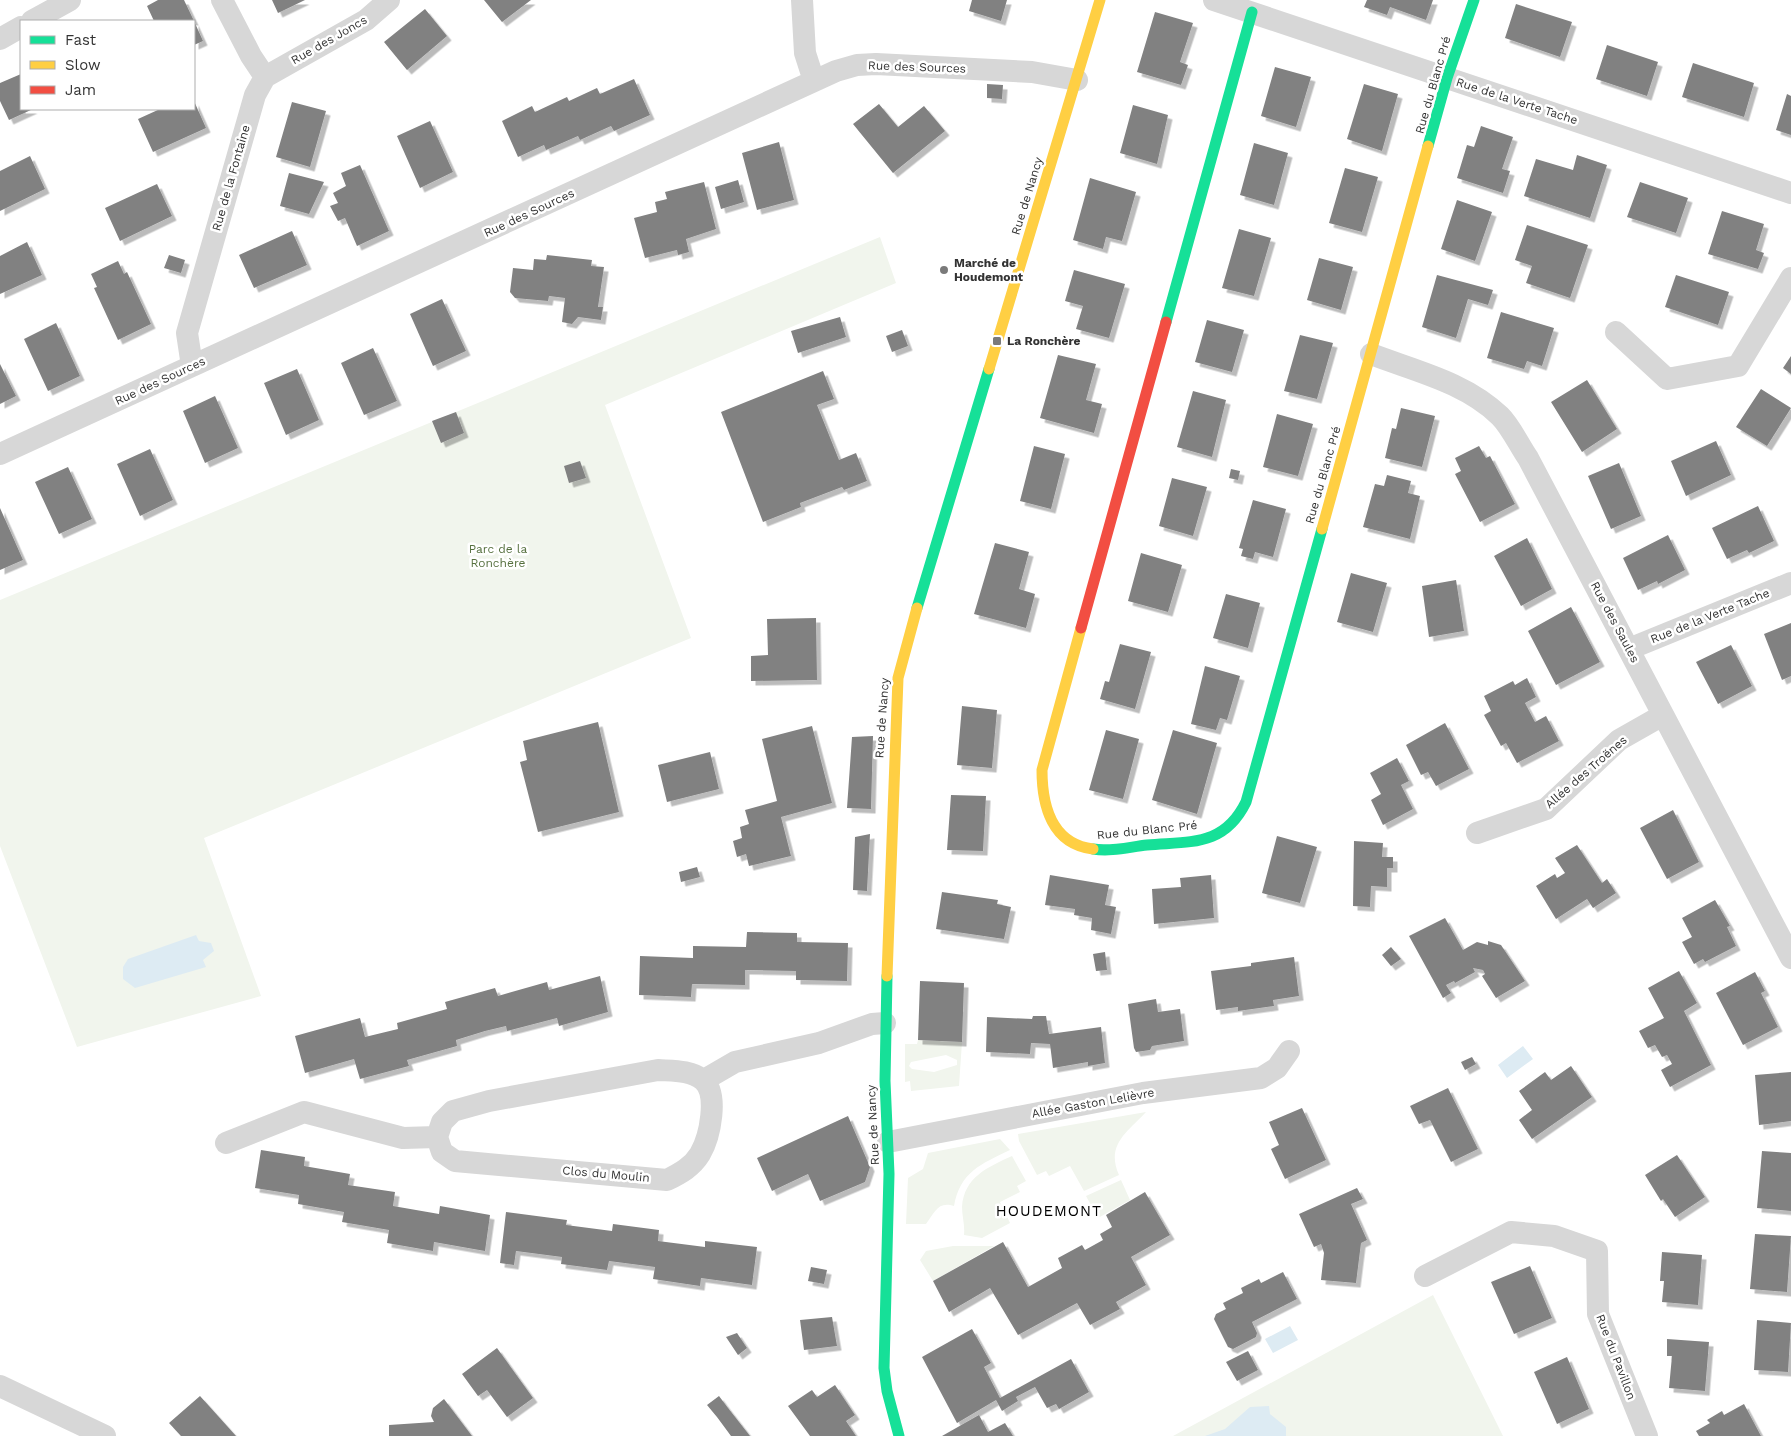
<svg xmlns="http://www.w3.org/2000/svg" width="1791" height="1436" font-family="'Work Sans',sans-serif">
	<defs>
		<filter id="shadow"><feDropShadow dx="4.5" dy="4.5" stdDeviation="0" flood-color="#0004"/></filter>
	</defs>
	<rect width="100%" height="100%" fill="#fff"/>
	<path fill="#f1f5ed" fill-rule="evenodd" d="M880,237L896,283L605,405L691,638L204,838L261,996L77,1047L0,846V600Z
		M918,1040L962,1042L959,1086L911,1091L910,1081L905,1082V1044H917ZM946,1055L957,1060V1065L934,1072L912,1069L909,1066L911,1062Z
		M1146,1112C1129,1131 1105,1144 1119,1175L1084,1191L1070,1166L1049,1176L1046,1171L1037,1175L1019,1141L1018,1134Z
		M1000,1139L1010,1150C981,1164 960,1172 954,1206C938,1201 935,1212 926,1224H906L908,1178L923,1169L928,1153Z
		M1012,1156L1026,1181L1017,1186L1020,1192L1000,1202L1010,1223L982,1238L964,1235C965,1225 962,1216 962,1207C964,1177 988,1167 1012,1156Z
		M1121,1180L1130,1200L1098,1218L1086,1196Z
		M994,1246L933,1281L920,1260L926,1251L953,1246Z
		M1433,1295L1503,1436H1173Z"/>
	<path fill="#ddebf3" d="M196,935L199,941L211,943L214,951L203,960L206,967L135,988L123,979V967L128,959Z
		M1523,1046L1533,1059L1507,1078L1498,1065Z
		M1290,1326L1298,1340L1273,1353L1265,1339Z
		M1269,1406L1270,1414L1286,1427V1436H1205L1225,1429L1250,1407Z"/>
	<path fill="#818181" filter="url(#shadow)" d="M158,0H184L194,21H154L147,6Z
		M272,0H305L278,13Z
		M484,0H531L502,22Z
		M972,0H1007L1001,21L969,11Z
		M1367,0H1433L1426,20L1390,7L1387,15L1364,7Z
		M1516,4L1572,22L1560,57L1505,38Z
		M425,9L447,36L407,70L384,42Z
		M1155,12L1193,23L1180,62L1188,65L1181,85L1137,72Z
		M194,21L203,41L194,45Z
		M1607,45L1658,62L1647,96L1596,79Z
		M1693,63L1754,83L1744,117L1682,97Z
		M1275,67L1311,77L1296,127L1261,116Z
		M21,74V109H33L9,120L0,101V83Z
		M634,79L650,115L614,131L611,126L580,140L578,136L546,150L544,145L518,157L502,121L532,106L535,112L567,97L569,101L597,88L600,94Z
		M987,84L1003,85L1002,99L987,98Z
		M1364,84L1398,94L1382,151L1347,139Z
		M1787,94L1791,96V135L1776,130Z
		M194,101L206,128L153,152L138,119L160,109H194Z
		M292,102L326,111L310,167L276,157Z
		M879,104L898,127L924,106L945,131L893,173L853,124Z
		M1133,105L1168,115L1157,164L1120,153Z
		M430,121L453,172L420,188L397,136Z
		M1481,126L1513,137L1502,169L1510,171L1503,193L1457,178L1467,145L1474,147Z
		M779,142L794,200L757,210L742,153Z
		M1254,143L1288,153L1274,205L1240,195Z
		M1577,155L1607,165L1590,218L1524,196L1536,159L1573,170Z
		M30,156L45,189L0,211V171Z
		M360,165L389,231L357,246L345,218L338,221L330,206L338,203L333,193L346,186L341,173Z
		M1345,168L1378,177L1362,232L1329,223Z
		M289,173L324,182L309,214L280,206Z
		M1090,178L1136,192L1122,241L1106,237L1103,249L1073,240Z
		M738,180L744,202L721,209L715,187Z
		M704,182L716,229L686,239L689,252L678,255L677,250L645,258L634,218L657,212L655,202L667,199L665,192Z
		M1640,182L1688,198L1676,233L1627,217Z
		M157,184L172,216L120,241L105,208Z
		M1457,200L1492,212L1475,261L1441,249Z
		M1722,211L1764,224L1756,250L1764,253L1758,269L1708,254Z
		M1527,225L1588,245L1570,298L1526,283L1532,266L1515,260Z
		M1239,229L1271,238L1254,296L1222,288Z
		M292,231L307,265L254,288L239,255Z
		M27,242L42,275L0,294V256Z
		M169,255L185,260L181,273L164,268Z
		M547,255L592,260L591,266L604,267L598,307H603L601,320L578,317L572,324L562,322L565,298L549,296L548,301L515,298L510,292L513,268L533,270L534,259L546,260Z
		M1319,258L1353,267L1341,310L1307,300Z
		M118,261L124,274L127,272L151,324L118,340L94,288L97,287L91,274Z
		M1074,270L1125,284L1109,338L1076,329L1083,306L1065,301Z
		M1437,275L1493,290L1488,305L1468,299L1456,338L1422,327Z
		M1676,275L1729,292L1718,325L1665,307Z
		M442,299L466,351L433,366L410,314Z
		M1501,312L1554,328L1542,366L1527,361L1524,369L1487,358Z
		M840,317L846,337L798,353L791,331Z
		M1207,320L1244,330L1232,372L1195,362Z
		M56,323L80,376L48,391L24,339Z
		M902,330L908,346L892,352L886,336Z
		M1300,335L1333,343L1317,399L1284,391Z
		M373,348L397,401L364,415L341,363Z
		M1058,355L1096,364L1086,400L1102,404L1094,433L1040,418Z
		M1791,356V374L1783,368Z
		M0,364L16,396L0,404Z
		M297,369L319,420L286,435L264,383Z
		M823,371L834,399L817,405L839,460L856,453L867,481L844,490L842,487L800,503L801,507L763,522L721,412Z
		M1587,380L1617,429L1582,452L1551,402Z
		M1761,389L1791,408L1767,446L1736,427Z
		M1193,391L1226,400L1212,457L1177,447Z
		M215,396L238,448L205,463L183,411Z
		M1401,408L1435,416L1422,467L1385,458L1392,428L1396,429Z
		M456,412L464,433L441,443L432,421Z
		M1277,414L1313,424L1298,476L1263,467Z
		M1716,441L1731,475L1686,496L1671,461Z
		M1034,446L1065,454L1051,509L1020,501Z
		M1479,446L1486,458L1490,456L1515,504L1480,522L1455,474L1461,471L1455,458Z
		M150,449L173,500L140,516L117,464Z
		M580,461L586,478L569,483L564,466Z
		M1619,463L1641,516L1611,529L1588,476Z
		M68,467L92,519L59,534L35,482Z
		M1231,469L1240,471L1238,480L1229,478Z
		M1387,475L1411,481L1408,493L1420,496L1410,539L1363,527L1375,484L1384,486Z
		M1172,478L1207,487L1193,536L1159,526Z
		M1253,500L1286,509L1273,557L1255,552L1253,559L1241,556L1243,549L1239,548Z
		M1758,506L1774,541L1749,553L1747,550L1727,559L1712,528Z
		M0,508L23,560L0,570Z
		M1668,535L1685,570L1658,584L1657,581L1638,590L1623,558Z
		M1527,538L1552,589L1521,606L1494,556Z
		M995,543L1029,552L1019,589L1035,594L1026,628L974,614Z
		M1141,553L1182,565L1168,612L1128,601Z
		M1351,573L1387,583L1373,632L1337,622Z
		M1456,580L1464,631L1429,637L1422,586Z
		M1226,594L1260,603L1248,648L1213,638Z
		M1571,607L1600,662L1556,685L1528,631Z
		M816,618L817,680L751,681V656L768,655L767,619Z
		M1791,623V676L1782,680L1764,634Z
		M1120,644L1151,652L1135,709L1100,699L1105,681L1109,682Z
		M1731,645L1752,686L1718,704L1696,662Z
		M1205,666L1240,676L1227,720L1220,718L1216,730L1191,724Z
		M1527,678L1536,697L1525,703L1535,722L1546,716L1559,741L1517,763L1506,743L1501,746L1484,715L1491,711L1484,696L1513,681L1515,685Z
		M962,706L997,710L992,768L957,765Z
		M598,722L619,812L538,832L520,762L527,760L523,741Z
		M1445,723L1469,769L1436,786L1428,772L1421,775L1406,745Z
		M812,726L832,803L781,817L791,856L749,866L746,854L737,857L733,841L742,838L740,827L749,824L745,810L777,801L762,739Z
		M1106,730L1139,739L1123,799L1089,790Z
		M1173,730L1217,743L1197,814L1152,800Z
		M873,736L871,809L847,808L852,737Z
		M710,752L719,789L667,802L658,765Z
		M1397,758L1409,781L1401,785L1413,809L1383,825L1371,800L1381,794L1370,773Z
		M951,795L986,796L983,851L947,850Z
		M1673,810L1699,862L1667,879L1640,828Z
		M870,834L867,891L853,890L855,837Z
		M1277,836L1317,847L1300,903L1262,893Z
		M1354,841L1383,843L1382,857H1393V868H1387V887L1371,886L1370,907L1353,906Z
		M1577,845L1602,883L1607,879L1616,893L1593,908L1587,899L1556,919L1536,886L1555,874L1557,878L1565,873L1555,858Z
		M697,867L700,877L681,882L679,872Z
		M1050,875L1109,885L1105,905L1116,907L1111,934L1091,930L1092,918L1074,915L1075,909L1045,905Z
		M1211,875L1214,918L1154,924L1152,889L1181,887L1180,878Z
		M942,892L998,900L997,904L1011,907L1004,939L936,929Z
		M1715,900L1730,926L1727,927L1736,946L1705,962L1703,959L1694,964L1682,942L1692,937L1682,918Z
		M1445,918L1463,950L1477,942L1488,945V941L1501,945L1525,981L1496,998L1482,976L1485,974L1483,970L1473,968L1475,972L1455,983L1454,981L1446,985L1451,993L1443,998L1409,936Z
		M747,932L797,933V942L848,943L847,981L796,980V971L745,970V985L692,984L691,997L639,995L640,956L693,958V946L746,947Z
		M1391,947L1401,959L1391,966L1382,955Z
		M1105,952L1107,970L1096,971L1093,954Z
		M1294,957L1299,996L1273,1000L1274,1006L1238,1011V1007L1216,1010L1211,971L1251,966V963Z
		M1679,971L1697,1003L1684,1011L1711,1065L1670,1087L1661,1070L1672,1064L1667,1055L1662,1057L1655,1045L1648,1048L1639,1031L1664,1018L1648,988Z
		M1755,972L1765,991L1761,993L1778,1027L1743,1045L1716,993Z
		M600,976L608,1012L559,1026L557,1018L507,1031L506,1026L485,1031L456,1040L457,1046L407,1060L409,1066L360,1079L354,1059L305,1073L295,1036L360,1018L365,1037L398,1029L397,1023L447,1009L445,1002L495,988L498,996L547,982L549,990Z
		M920,981L964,983L962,1042L918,1040Z
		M1156,999L1158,1012L1180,1009L1184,1041L1152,1046L1150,1050L1136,1052L1134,1048L1128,1004Z
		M1033,1016H1046L1049,1034L1101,1027L1105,1063L1088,1066V1062L1053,1068L1050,1044L1031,1043L1030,1054L986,1052L987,1017L1032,1019Z
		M1472,1057L1476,1064L1465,1070L1461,1062Z
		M1571,1066L1592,1097L1532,1139L1519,1120L1532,1110L1519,1091L1545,1072L1551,1080Z
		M1791,1072V1121L1759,1125L1755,1075Z
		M1448,1088L1478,1149L1451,1162L1430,1120L1419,1124L1410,1106Z
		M1302,1108L1326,1160L1285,1179L1271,1149L1279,1145L1269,1122Z
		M848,1116L870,1167L865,1182L820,1201L808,1174L772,1191L757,1158Z
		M261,1150L305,1157L304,1166L350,1174L348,1185L395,1192L393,1206L439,1214L440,1206L490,1215L485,1251L434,1242L433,1251L387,1243L389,1230L342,1222L344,1212L298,1204L299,1195L255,1188Z
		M1762,1151L1791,1153V1211L1757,1208Z
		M1677,1155L1705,1197L1675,1217L1663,1199L1661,1201L1645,1175Z
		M1357,1188L1363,1199L1351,1204L1367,1240L1361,1243L1356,1283L1321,1280L1324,1253L1321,1244L1314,1247L1299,1214Z
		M1145,1192L1170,1235L1131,1257L1146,1285L1116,1302L1120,1309L1090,1325L1077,1303L1018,1335L990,1288L949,1312L933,1281L1003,1242L1028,1287L1062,1268L1058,1258L1082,1245L1085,1250L1103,1240L1100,1234L1112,1227L1106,1215Z
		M506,1212L567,1220L566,1225L612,1231L613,1224L659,1230L658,1241L705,1247V1241L757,1247L752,1285L701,1278L700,1286L653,1279L655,1267L609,1261L607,1270L561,1264L562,1257L516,1251L514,1265L500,1263Z
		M1755,1234L1791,1236L1787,1292L1750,1289Z
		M1662,1252L1702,1255L1698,1305L1662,1302L1664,1281H1660Z
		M1530,1266L1552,1318L1514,1334L1491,1282Z
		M811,1267L827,1270L824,1284L808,1281Z
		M1283,1272L1297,1299L1252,1322L1257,1333L1256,1337L1233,1349L1228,1347L1214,1319L1216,1314L1226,1309L1223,1303L1243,1293L1241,1288L1259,1279L1261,1283Z
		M832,1317L837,1346L804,1350L800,1320Z
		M1757,1320L1791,1323L1788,1372L1754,1370Z
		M972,1329L991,1363L984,1367L1000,1398L1071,1359L1089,1392L1059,1409L1056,1404L1047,1408L1035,1387L1016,1397L1018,1401L1002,1411L996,1400L957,1423L922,1357Z
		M737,1333L747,1348L738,1355L726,1337Z
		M1667,1339L1709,1342L1705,1391L1669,1388L1672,1356H1667Z
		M497,1348L533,1398L507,1417L487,1390L478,1396L462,1374Z
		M1248,1351L1258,1370L1237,1381L1226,1362Z
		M1567,1357L1589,1409L1557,1424L1534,1372Z
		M835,1385L855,1415L846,1421L856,1436H810L788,1406L812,1390L817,1397Z
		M200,1396L236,1436H181L169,1423Z
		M719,1396L728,1408L750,1436H731L717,1417L707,1405Z
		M444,1399L472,1436H389V1425L434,1422L431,1416L433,1408Z
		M1744,1404L1761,1436H1699L1696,1431L1710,1423L1707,1420L1722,1411L1724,1415Z
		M979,1415L988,1432L1005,1423L1013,1436H942Z"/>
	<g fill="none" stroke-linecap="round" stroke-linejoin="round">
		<path stroke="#d7d7d7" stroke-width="22" d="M802,0L805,53L814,81
			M1214,0L1791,193
			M32,21L70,0
			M0,39L21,27
			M265,77L366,20L389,0
			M1616,332L1667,379L1738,366L1791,278
			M1371,354C1415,371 1465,382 1500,416C1511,427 1519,445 1528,458L1791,958
			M192,366L187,333L255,95L265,77L251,56L222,0
			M0,454L836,71L857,65L876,64L1032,72L1077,80
			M1629,649L1791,583
			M1477,833L1546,809L1619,740L1663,715
			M658,1070C673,1071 691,1070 703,1080C719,1094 710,1137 700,1154C692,1167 681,1173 667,1180L455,1161L442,1152L437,1137L442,1122L453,1111L489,1101Z
			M704,1080L735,1062L819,1043L872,1024L885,1023
			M888,1142L1143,1093L1261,1078L1277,1068L1289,1051
			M226,1143L304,1112L403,1138L437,1137
			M1425,1276L1511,1232L1554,1236L1597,1251L1598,1314L1647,1436
			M0,1386L105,1436"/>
		<path stroke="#16e098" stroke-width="11" d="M1428,146L1447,78L1474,0
			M1166,322L1252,12
			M917,608L989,369
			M1093,849C1111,852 1129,847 1147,845C1190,841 1224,847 1246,802L1322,529
			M887,976L885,1081L889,1174L884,1368L887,1391L899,1436"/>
		<path stroke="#ffcf43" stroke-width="11" d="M989,369L1100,0
			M1322,529L1428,146
			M1081,628L1042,770C1042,806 1052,844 1093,849
			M887,976L898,678L917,608"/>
		<path stroke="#f24e42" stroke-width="11" d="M1081,628L1166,322"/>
	</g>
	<g fill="#7a7a7a" stroke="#fff" stroke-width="2">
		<circle cx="944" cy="270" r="5"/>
		<rect x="992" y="336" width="10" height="10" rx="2.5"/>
	</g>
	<g text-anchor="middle" stroke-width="5" stroke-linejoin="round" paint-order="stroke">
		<g font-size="12" fill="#333" stroke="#fff">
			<text transform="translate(329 40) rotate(-30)" y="4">Rue des Joncs</text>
			<text transform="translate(917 67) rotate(2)" y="4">Rue des Sources</text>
			<text transform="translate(1433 85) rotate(-74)" y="4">Rue du Blanc Pré</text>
			<text transform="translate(1517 101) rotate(18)" y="4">Rue de la Verte Tache</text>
			<text transform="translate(231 178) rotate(-74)" y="4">Rue de la Fontaine</text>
			<text transform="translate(1027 196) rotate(-73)" y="4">Rue de Nancy</text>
			<text transform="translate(529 213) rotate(-25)" y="4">Rue des Sources</text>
			<text transform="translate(160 381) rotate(-25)" y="4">Rue des Sources</text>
			<text transform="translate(1323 475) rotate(-74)" y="4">Rue du Blanc Pré</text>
			<text transform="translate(1710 616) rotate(-22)" y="4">Rue de la Verte Tache</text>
			<text transform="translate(1615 622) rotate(62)" y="4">Rue des Saules</text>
			<text transform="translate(882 718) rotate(-86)" y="4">Rue de Nancy</text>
			<text transform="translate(1586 772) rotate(-41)" y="4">Allée des Troënes</text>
			<text transform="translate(1147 830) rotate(-6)" y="4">Rue du Blanc Pré</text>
			<text transform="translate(1093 1103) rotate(-10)" y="4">Allée Gaston Lelièvre</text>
			<text transform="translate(873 1125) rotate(-93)" y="4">Rue de Nancy</text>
			<text transform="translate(606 1174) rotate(5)" y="4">Clos du Moulin</text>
			<text transform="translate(1616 1357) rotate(69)" y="4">Rue du Pavillon</text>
		</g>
		<g font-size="12" font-weight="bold" fill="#333" stroke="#fff" text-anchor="start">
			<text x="954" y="267">Marché de<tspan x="954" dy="14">Houdemont</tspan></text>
			<text x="1007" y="345">La Ronchère</text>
		</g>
		<g font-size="12" fill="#56703f" stroke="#fff">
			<text x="498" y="553">Parc de la<tspan x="498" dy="14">Ronchère</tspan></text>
		</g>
		<g font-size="15" letter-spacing="1" fill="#000" stroke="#fff">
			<text x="1049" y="1216">HOUDEMONT</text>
		</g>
	</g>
	<rect x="20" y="20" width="175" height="90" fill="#ffffff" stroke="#adadad"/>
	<rect x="30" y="36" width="25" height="8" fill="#16e098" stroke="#adadad"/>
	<text x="65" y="45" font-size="15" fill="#333333">Fast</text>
	<rect x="30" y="61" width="25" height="8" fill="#ffcf43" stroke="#adadad"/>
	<text x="65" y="70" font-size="15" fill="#333333">Slow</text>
	<rect x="30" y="86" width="25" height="8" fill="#f24e42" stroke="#adadad"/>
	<text x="65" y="95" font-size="15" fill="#333333">Jam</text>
</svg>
